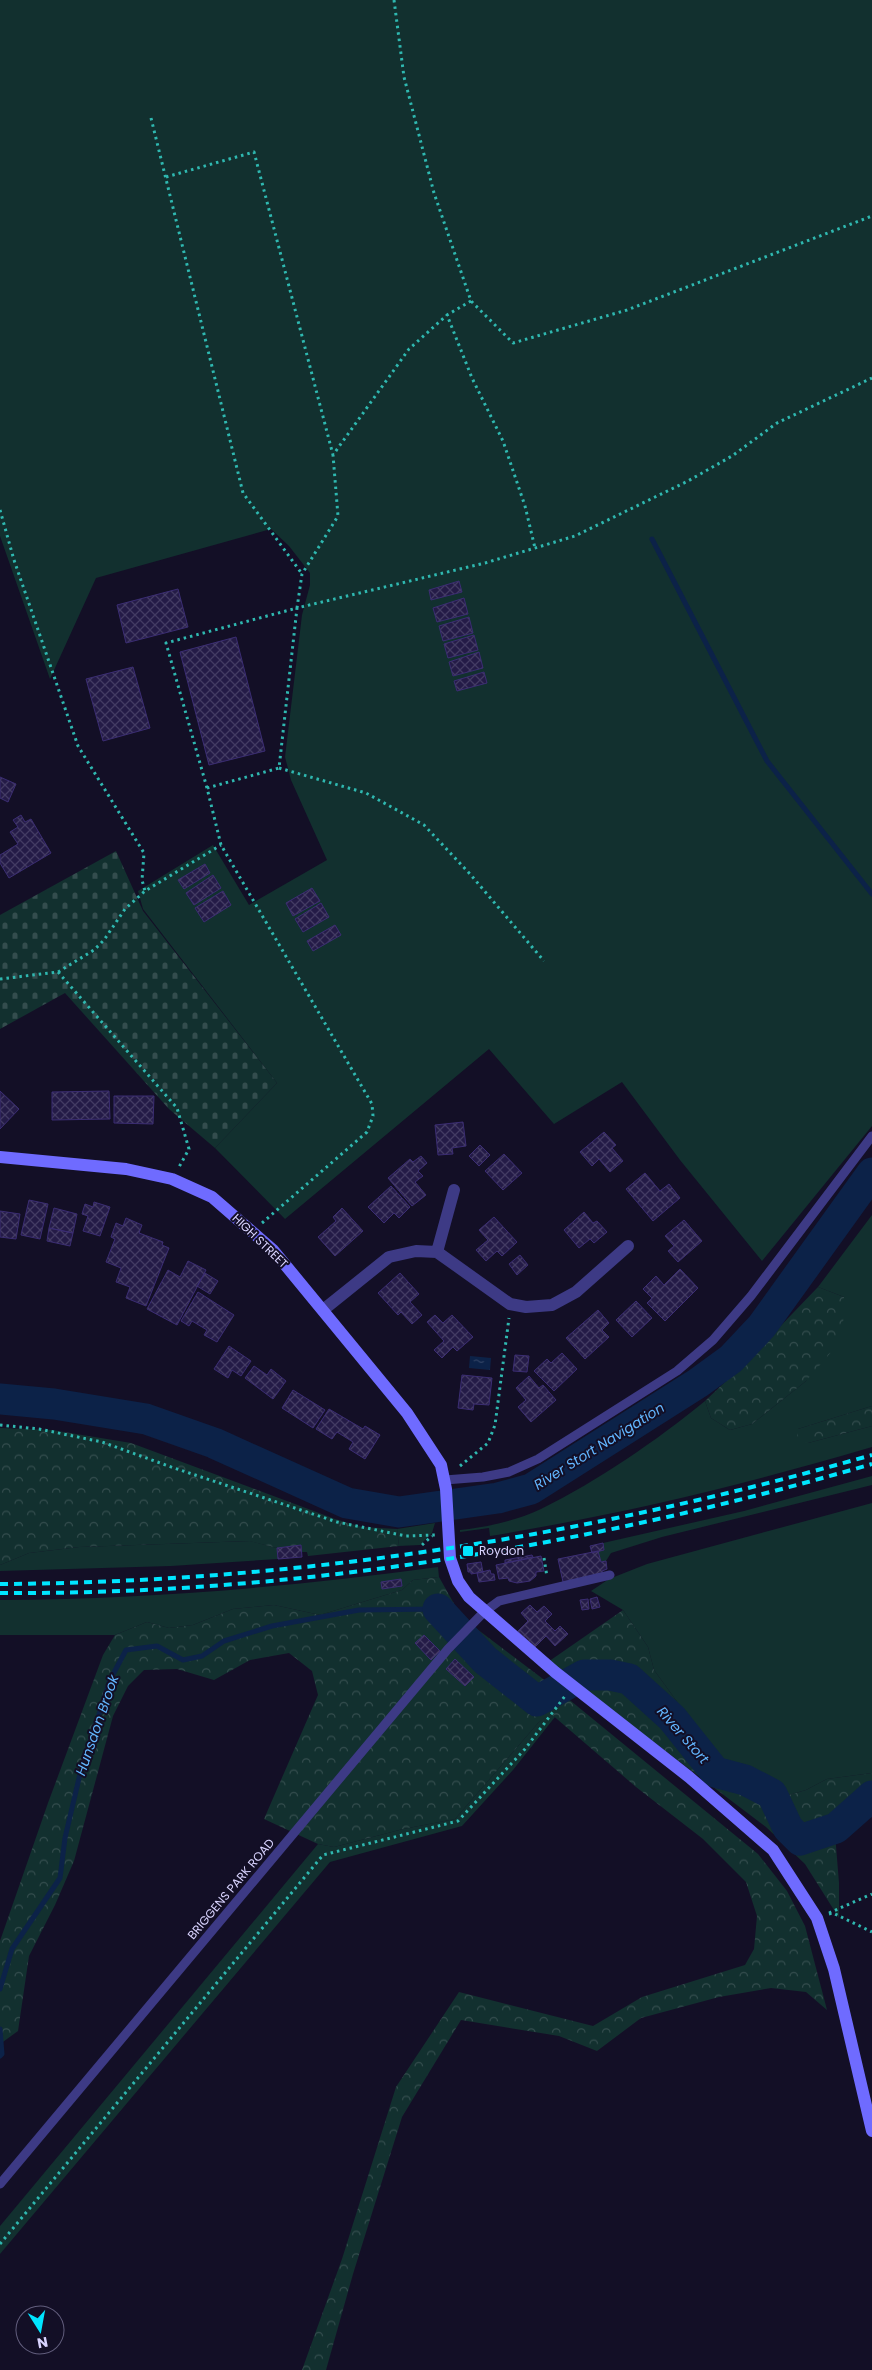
<svg xmlns="http://www.w3.org/2000/svg" width="872" height="2370" font-family="Poppins,sans-serif">
	<defs>
		<pattern id="forest-crowns" width="20" height="18" patternUnits="userSpaceOnUse" patternTransform="scale(1.25)"><rect width="20" height="18" fill="#12302f"/><path d="M2 6a3 3 0 1 1 6 0M12 15a3 3 0 1 1 6 0" fill="none" stroke="#344d4e"/></pattern>
		<pattern id="cemetery-stones" width="16" height="16" patternUnits="userSpaceOnUse" patternTransform="scale(1.25)"><rect width="16" height="16" fill="#12302f"/><path d="M2 7V4a2 2 0 0 1 4 0v3zM10 15v-3a2 2 0 0 1 4 0v3z" fill="#344d4e"/></pattern>
		<pattern id="water-ripples" width="26" height="14" patternUnits="userSpaceOnUse" patternTransform="scale(1.25)"><rect width="26" height="14" fill="#0c2248"/><path d="M2 4q2-2 4 0t4 0M15 11q2-2 4 0t4 0" fill="none" stroke="#2f4163"/></pattern>
		<pattern id="building-cross-hatch" width="8" height="8" patternUnits="userSpaceOnUse" patternTransform="scale(1.25)"><rect width="8" height="8" fill="#241b47"/><path d="M0 0l8 8M0 8l8-8" fill="none" stroke="#433b63"/></pattern>
	</defs>
	<rect width="100%" height="100%" fill="#130f26"/>
	<path fill="#12302f" d="M0,0H872V1126L762,1261L680,1160L622,1082L554,1124L489,1049L285,1219L215,1148L277,1083L143,909L138,891L213,845L249,905L327,860L291,780L285,757L302,615L310,585V573L289,546L271,529L96,578L50,679L0,536Z
		M872,1215V1406L798,1429L808,1443L872,1426V1447C747,1484 619,1515 490,1536L489,1528L460,1532V1530C487,1527 516,1521 541,1509C598,1481 656,1441 705,1401L711,1418L730,1430L752,1424L806,1381L844,1297L818,1287Z
		M872,1476V1485L662,1537L611,1553L606,1561L601,1562L598,1551L604,1550L603,1543L744,1511Z
		M872,1503V1773L827,1779L806,1790L789,1795L770,1787L723,1761L704,1739L654,1670L648,1647L623,1610L591,1591L609,1579L647,1564Z
		M435,1523L432,1533L420,1545L399,1546L397,1529Z
		M250,1541L277,1548L278,1559L171,1566L0,1571V1565L29,1553L79,1547Z
		M438,1567L439,1577L413,1580L402,1590L320,1615L274,1605L233,1609L193,1625L169,1628L147,1622L115,1635H0V1600C147,1599 293,1587 438,1567Z
		M550,1712L555,1717L513,1770L462,1826L330,1862L0,2254V2226L318,1844L334,1847L403,1829L455,1819L538,1723Z"/>
	<path fill="url(#forest-crowns)" d="M818,1287L844,1297L843,1329L833,1350L806,1381L752,1424L730,1430L711,1418L705,1401L743,1365Z
		M872,1406V1426L808,1443L797,1441L798,1429Z
		M0,1428L52,1430L131,1443L335,1519L362,1527L397,1529L399,1546L308,1556L307,1552H302L301,1545L277,1548L249,1541L79,1547L29,1553L0,1565Z
		M439,1577L457,1609L477,1629L555,1688L758,1854L787,1891L805,1926L827,2010L806,1992L771,1988L719,1997L641,2018L597,2051L559,2036L461,2020L402,2117L353,2274L326,2370H302L342,2259L396,2087L459,1992L593,2026L642,1997L745,1965L754,1949L757,1916L746,1882L703,1839L636,1787L550,1713L538,1723L455,1819L403,1829L334,1847L318,1844L264,1819L318,1695L312,1671L289,1653L250,1660L214,1680L177,1669L144,1670L128,1686L113,1716L74,1861L55,1905L29,1956L18,2031L0,2044V1941L48,1803L103,1655L115,1635L147,1622L169,1628L193,1625L233,1609L274,1605L320,1615L402,1590L413,1580Z
		M623,1610L648,1647L654,1670L704,1739L723,1761L770,1787L789,1795L806,1790L827,1779L872,1773V1817L848,1823L835,1834L839,1883V1918L805,1864L766,1827L548,1662Z"/>
	<path fill="url(#cemetery-stones)" d="M116,851L143,911L277,1083L215,1148L169,1109L65,993L0,1029V915Z"/>
	<path fill="url(#water-ripples)" d="M470,1356L491,1358L490,1370L469,1368Z"/>
	<g fill="none" stroke-linecap="round" stroke-linejoin="round">
		<path stroke="#0c2248" stroke-width="5" d="M652,539L767,761L872,894
			M0,1989L12,1949L60,1878L65,1838L80,1774L110,1680L126,1650L157,1646L183,1660L202,1656L224,1641L272,1626L359,1610L438,1609
			M0,2029L2,2054L0,2056"/>
		<path stroke="#0c2248" stroke-width="31" d="M0,1399L54,1404L146,1419L214,1443L347,1503L399,1512L498,1498L531,1489L698,1383L731,1359L762,1326L872,1173
			M438,1609L485,1660L537,1701L584,1675H610L629,1679L672,1718L715,1772L745,1780L772,1794L788,1828L800,1840L836,1828L872,1796"/>
	</g>
	<path fill="url(#building-cross-hatch)" stroke="#3b2d73" d="M459,581L462,592L431,600L429,590Z
		M178,589L188,627L126,643L117,605Z
		M464,598L468,614L437,622L433,608Z
		M469,617L473,633L443,641L439,626Z
		M474,635L478,650L448,658L444,644Z
		M236,637L265,751L209,765L180,652Z
		M479,652L483,668L453,676L449,662Z
		M133,667L150,728L103,741L86,679Z
		M484,672L487,683L457,691L454,681Z
		M0,777L16,784L8,802L0,798Z
		M21,815L25,822L31,819L51,853L9,878L0,863V855L18,844L10,832L18,827L13,820Z
		M205,864L210,873L184,889L178,880Z
		M213,875L221,888L194,905L186,893Z
		M312,888L320,901L293,916L286,903Z
		M223,891L231,905L204,922L195,908Z
		M321,903L329,917L303,932L295,919Z
		M335,925L341,935L313,951L307,941Z
		M0,1091L19,1109L0,1129Z
		M109,1091L110,1119L52,1120V1092Z
		M114,1096H154L153,1124L114,1123Z
		M463,1122L466,1146L452,1148L453,1154L438,1155L435,1125Z
		M604,1132L616,1145L612,1148L623,1161L610,1172L599,1159L592,1166L580,1152Z
		M480,1145L490,1155L479,1166L469,1156Z
		M504,1154L522,1173L503,1190L485,1171Z
		M421,1156L427,1163L418,1171L423,1176L415,1182L426,1195L412,1206L388,1178L410,1159L413,1162Z
		M645,1173L660,1191L669,1184L680,1198L653,1221L626,1189Z
		M391,1186L410,1207L399,1218L394,1213L384,1223L368,1207Z
		M29,1200L48,1204L40,1239L21,1235Z
		M94,1202L110,1207L100,1236L83,1231L88,1216L82,1214L85,1204L93,1207Z
		M54,1208L77,1214L73,1233L49,1228Z
		M342,1208L363,1231L335,1256L318,1237L336,1221L333,1217Z
		M0,1211L20,1214L16,1239L0,1237Z
		M584,1212L593,1223L597,1221L607,1232L594,1243L590,1239L579,1248L564,1230Z
		M494,1217L517,1242L502,1256L497,1251L486,1261L476,1250L488,1240L479,1230Z
		M126,1218L142,1225L139,1233L163,1242L162,1245L169,1248L146,1306L126,1298L130,1287L116,1282L121,1268L106,1262L115,1239L111,1237L116,1223L123,1226Z
		M684,1220L702,1241L678,1262L668,1251L674,1246L665,1236Z
		M49,1228L73,1233L70,1246L47,1241Z
		M520,1255L528,1265L517,1275L509,1264Z
		M188,1261L206,1270L177,1325L147,1309L168,1270L180,1277Z
		M680,1269L698,1288L665,1321L647,1303L652,1298L643,1289L656,1276L664,1285Z
		M205,1273L218,1281L210,1294L197,1286Z
		M400,1273L419,1294L410,1302L422,1315L412,1324L401,1312L398,1315L378,1293Z
		M198,1292L234,1315L217,1342L204,1335L207,1330L192,1321L189,1326L181,1321Z
		M636,1301L652,1318L632,1337L616,1320Z
		M598,1310L609,1323L602,1330L609,1337L585,1359L566,1338Z
		M435,1315L443,1323L452,1315L473,1337L457,1351L453,1347L442,1358L434,1350L444,1341L427,1322Z
		M229,1346L251,1361L241,1376L232,1370L228,1378L214,1369Z
		M562,1353L577,1369L554,1391L534,1371L547,1359L551,1363Z
		M515,1355L529,1356L527,1372L513,1371Z
		M254,1366L267,1375L271,1369L286,1381L273,1399L245,1378Z
		M462,1375L492,1378L489,1405L474,1404L473,1410L458,1408Z
		M529,1376L539,1388L543,1385L556,1400L531,1422L518,1407L526,1400L516,1388Z
		M293,1390L325,1410L313,1428L282,1408Z
		M329,1409L363,1429L365,1426L380,1435L365,1459L349,1449L353,1442L337,1432L332,1439L316,1429Z
		M603,1543L604,1550L592,1553L590,1546Z
		M301,1545L302,1557L278,1559L277,1548Z
		M598,1551L601,1562L606,1561L607,1569L602,1571L603,1574L563,1582L558,1559Z
		M532,1555L533,1557L505,1563V1560Z
		M541,1556L544,1571L536,1572V1576L530,1581L517,1583L509,1581L508,1578L499,1579L496,1565Z
		M481,1562L483,1572L471,1574V1572H468L467,1564Z
		M490,1570L491,1574H494L495,1580L479,1582L477,1573Z
		M401,1579L402,1586L382,1589L381,1582Z
		M597,1597L600,1607L592,1609L590,1599Z
		M588,1599L589,1609L582,1610L580,1600Z
		M530,1605L537,1612L544,1606L552,1614L545,1621L555,1631L560,1626L568,1634L555,1646L546,1636L534,1648L518,1631L528,1621L521,1613Z
		M424,1635L440,1651L431,1660L415,1643Z
		M455,1659L474,1677L465,1686L446,1669Z"/>
	<g fill="none" stroke-linecap="round" stroke-linejoin="round">
		<path stroke="#2fb8b0" stroke-width="3" stroke-dasharray="2.5 4" stroke-linecap="butt" d="M394,0L404,77L434,193L471,301L513,343L627,310L872,216
			M151,118L243,493L302,574
			M166,177L254,152L333,455
			M471,301L447,315L472,378L503,441L525,506L535,548
			M0,510L14,560L78,746L144,853L142,880L145,891
			M279,768L366,793L424,825L470,874L544,961
			M207,788L166,643L297,608L302,574L338,516L333,455L409,349L447,315
			M58,972L177,1108L189,1149L179,1167
			M0,979L58,972L94,950L104,940L125,909L145,891L221,845
			M262,1223L367,1132L373,1116L372,1104L221,845L207,788L279,768L297,608L485,563L575,536L688,481L732,456L777,423L872,378
			M0,1425L39,1429L102,1442L174,1468L337,1522L406,1536L435,1535
			M460,1466L488,1443L495,1425L509,1318
			M422,1545L432,1536
			M544,1558L547,1577
			M829,1913L872,1894
			M829,1914L833,1913L872,1932
			M0,2244L323,1855L458,1821L525,1749L565,1696"/>
		<path stroke="#3d3a85" stroke-width="9" d="M445,1480L483,1477L509,1472L538,1459L677,1371L713,1340L751,1296L872,1136
			M0,2184L448,1649L484,1612L499,1601L610,1575"/>
		<path stroke="#3d3a85" stroke-width="12" d="M437,1252L454,1190
			M323,1310L389,1257L416,1251L437,1252L510,1304L526,1307L552,1305L576,1292L628,1246"/>
		<path stroke="#6f6bff" stroke-width="12" d="M0,1157L126,1169L172,1179L212,1197L273,1250L407,1413L441,1465L446,1489L450,1558L458,1581L469,1597L555,1672L689,1777L773,1850L817,1918L834,1969L872,2131"/>
		<path stroke="#00e5ff" stroke-width="4" stroke-dasharray="8 6" stroke-linecap="butt" d="M0,1584C301,1582 583,1537 872,1455
			M0,1593C294,1595 590,1546 872,1464"/>
	</g>
	<rect fill="#00e5ff" stroke="#130f26" stroke-width="2" x="462" y="1545" width="12" height="12" rx="2.5"/>
	<g text-anchor="middle" stroke-width="4" stroke-linejoin="round" paint-order="stroke">
		<g font-size="12" fill="#d9d4ff" stroke="#130f26">
			<text transform="translate(260 1241) rotate(44)" y="4">HIGH STREET</text>
			<text transform="translate(231 1889) rotate(-50)" y="4">BRIGGENS PARK ROAD</text>
		</g>
		<g font-size="12" fill="#d9d4ff" stroke="#130f26" text-anchor="start">
			<text x="479" y="1555">Roydon</text>
		</g>
		<g font-size="14" font-style="italic" fill="#62b6ff" stroke="#130f26">
			<text transform="translate(599 1446) rotate(-32)" y="5">River Stort Navigation</text>
			<text transform="translate(97 1725) rotate(-71)" y="5">Hunsdon Brook</text>
			<text transform="translate(683 1735) rotate(49)" y="5">River Stort</text>
		</g>
	</g>
	<g transform="translate(40 2330) rotate(169)"><circle r="24" fill="#130f26" stroke="#625e7d"/>
	<path d="M0-4L9 19L0 12L-9 19Z" fill="#00e5ff"/>
	<text y="-8" font-size="14" font-weight="bold" text-anchor="middle" fill="#d9d4ff">N</text>
	</g>
</svg>
